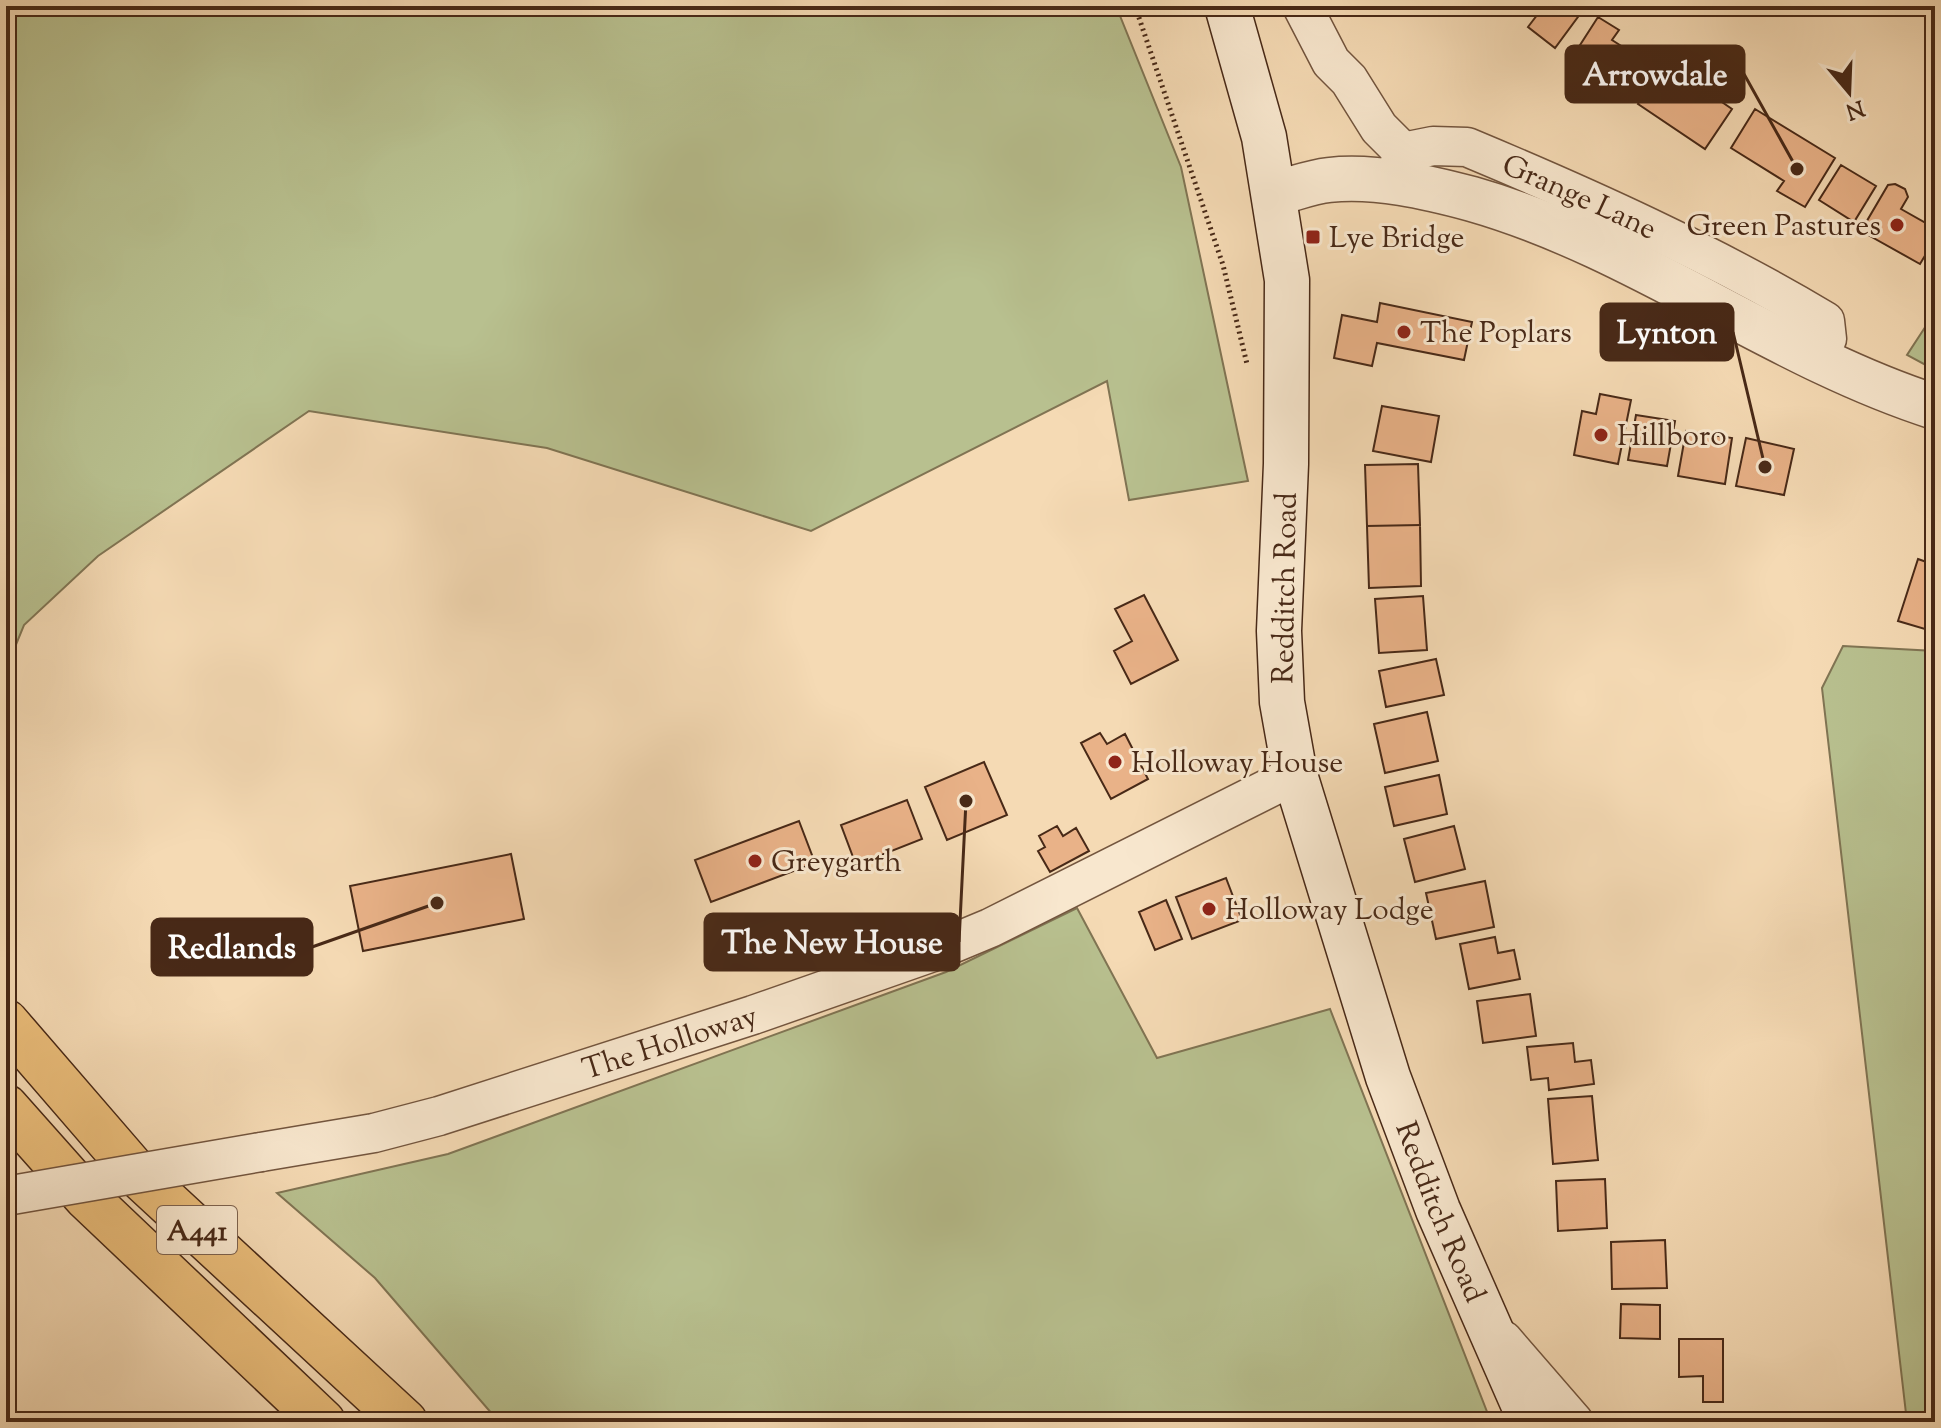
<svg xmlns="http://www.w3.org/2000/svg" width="1941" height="1428" font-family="'Sorts Mill Goudy',serif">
	<rect width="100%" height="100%" fill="#f5dab4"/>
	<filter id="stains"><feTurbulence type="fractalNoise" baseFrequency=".0025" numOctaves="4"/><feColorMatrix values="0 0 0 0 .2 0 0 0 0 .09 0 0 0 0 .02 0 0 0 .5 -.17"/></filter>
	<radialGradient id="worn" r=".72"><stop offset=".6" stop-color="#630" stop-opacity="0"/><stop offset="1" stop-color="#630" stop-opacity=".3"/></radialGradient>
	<path fill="#b8c08f" stroke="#807453" stroke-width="2" d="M6,6H1116L1181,167L1248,481L1129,500L1107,381L811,531L547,448L309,411L98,556L24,625L6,669Z
		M1935,312V370L1907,355Z
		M1843,646L1935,651V1422H1907L1822,688Z
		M1077,908L1157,1058L1330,1009L1491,1422H499L375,1278L277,1193L448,1154L946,972Z"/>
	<path fill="#e9b288" stroke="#482917" stroke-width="2" d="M1544,6H1586L1555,48L1528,27Z
		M1598,17L1619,30L1612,40L1651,65L1630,98L1595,76L1598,71L1573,56Z
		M1665,63L1732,109L1705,149L1638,104Z
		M1755,109L1835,158L1805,207L1777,191L1784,181L1731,148Z
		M1841,165L1876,186L1854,222L1819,200Z
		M1895,184L1905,189L1908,197L1901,209L1933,227L1935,223V239L1920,264L1861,231L1888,185Z
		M1380,303L1472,322L1464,360L1377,343L1372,366L1334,358L1342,315L1377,322Z
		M1600,394L1631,400L1618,464L1574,455L1582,411L1596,414Z
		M1382,406L1439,416L1431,462L1373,451Z
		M1636,415L1675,421L1667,466L1628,460Z
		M1686,431L1732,438L1725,484L1678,476Z
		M1746,438L1794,449L1784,495L1736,486Z
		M1418,464L1420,525L1367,526L1365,465Z
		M1420,525L1421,586L1369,588L1367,526Z
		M1918,559L1935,565V632L1898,621Z
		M1144,595L1178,660L1131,684L1114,651L1132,641L1115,609Z
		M1423,596L1427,650L1379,653L1375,599Z
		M1436,659L1444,695L1386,707L1379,671Z
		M1427,712L1438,761L1385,773L1374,724Z
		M1100,733L1107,744L1125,734L1148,779L1111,799L1081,743Z
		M984,762L1007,815L947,840L925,787Z
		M1439,775L1447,814L1394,826L1385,787Z
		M907,800L922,839L856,865L841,825Z
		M799,821L815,863L711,902L695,860Z
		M1057,826L1063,836L1076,828L1089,851L1050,872L1038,851L1045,847L1039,836Z
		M1454,826L1465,869L1415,882L1404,839Z
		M511,854L524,919L363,951L350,886Z
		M1226,878L1242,920L1192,939L1176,897Z
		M1485,881L1494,927L1436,939L1426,893Z
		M1166,900L1182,939L1155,950L1139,912Z
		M1495,937L1498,953L1514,950L1520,979L1469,989L1460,944Z
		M1530,994L1536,1036L1483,1043L1477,1001Z
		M1573,1043L1575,1062L1591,1060L1594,1084L1549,1090L1548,1078L1531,1080L1527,1047Z
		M1592,1096L1598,1160L1553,1164L1548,1099Z
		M1605,1179L1607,1228L1558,1231L1556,1181Z
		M1665,1240L1667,1288L1612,1289L1611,1242Z
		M1621,1304L1660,1305V1339L1620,1338Z
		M1679,1339H1723V1402H1703V1376L1679,1377Z"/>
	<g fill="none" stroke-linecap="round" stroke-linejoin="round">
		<defs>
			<g id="minor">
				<path d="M1302,6L1331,62L1349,80L1379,128L1403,152"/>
				<path id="s1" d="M1394,183L1403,152L1433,146L1467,147C1589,198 1711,253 1825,321L1827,339L1817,358"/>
				<path id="s2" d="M261,1152L374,1133L439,1116L753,1015L930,953L990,928L1295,775"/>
				<path d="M1503,1340L1574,1422"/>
			</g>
			<path id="tertiary" d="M1276,193C1293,189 1311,182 1329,180C1376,175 1427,187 1472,199C1637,246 1773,355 1935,407"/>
			<g id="secondary">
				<path id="s3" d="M1227,6L1264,137L1287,280L1286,464L1279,631L1282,702L1295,775L1388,1077L1438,1210L1531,1422"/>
			</g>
			<path id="trunk" d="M6,1022L139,1176L405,1422
				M6,1107L86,1197L323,1422"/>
		</defs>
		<use href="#minor" stroke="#73553e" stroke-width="41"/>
		<use href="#tertiary" stroke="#73553e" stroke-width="47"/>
		<use href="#secondary" stroke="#482917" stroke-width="47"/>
		<use href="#trunk" stroke="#482917" stroke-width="47"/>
		<path stroke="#482917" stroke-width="5" stroke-dasharray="2 4" stroke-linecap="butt" d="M1135,6L1223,265L1247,364"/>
		<use href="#minor" stroke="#f8e7ce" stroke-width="38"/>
		<use href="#tertiary" stroke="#f8e7ce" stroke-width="44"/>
		<use href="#secondary" stroke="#f8e7ce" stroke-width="44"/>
		<use href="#trunk" stroke="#eabd7a" stroke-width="44"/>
		<defs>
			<path id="minor-bridge" d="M6,1196L261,1152"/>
		</defs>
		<use href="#minor-bridge" stroke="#73553e" stroke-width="41" stroke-linecap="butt"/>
		<use href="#minor-bridge" stroke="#f8e7ce" stroke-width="38"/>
	</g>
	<g fill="#8f2418" stroke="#f8e7ce" stroke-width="3">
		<circle cx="1897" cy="225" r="8"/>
		<rect x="1305" y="229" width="16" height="16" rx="4"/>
		<circle cx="1404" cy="332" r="8"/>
		<circle cx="1601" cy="435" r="8"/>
		<circle cx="1115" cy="762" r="8"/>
		<circle cx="755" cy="861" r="8"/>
		<circle cx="1209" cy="909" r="8"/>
	</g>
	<g text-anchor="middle" stroke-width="6" stroke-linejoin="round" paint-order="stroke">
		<rect fill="#f8e7ce" stroke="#7d624e" stroke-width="2" x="157" y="1206" width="80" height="48" rx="6"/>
		<g font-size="28" font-weight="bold" fill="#482917">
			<text x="197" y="1240">A441</text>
		</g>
		<g font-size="30" fill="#482917" stroke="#f8e7ce">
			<text dy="10" stroke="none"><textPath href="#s1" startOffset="220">Grange Lane</textPath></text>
			<text transform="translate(1284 588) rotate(-89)" y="10">Redditch Road</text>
			<text dy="10" stroke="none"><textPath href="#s2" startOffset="424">The Holloway</textPath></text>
			<text dy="10" stroke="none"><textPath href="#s3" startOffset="1238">Redditch Road</textPath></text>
		</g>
		<g font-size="30" fill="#482917" stroke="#f8e7ce" text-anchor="start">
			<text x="1881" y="235" text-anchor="end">Green Pastures</text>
			<text x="1329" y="247">Lye Bridge</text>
			<text x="1420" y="342">The Poplars</text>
			<text x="1617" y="445">Hillboro</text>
			<text x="1131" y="772">Holloway House</text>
			<text x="771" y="871">Greygarth</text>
			<text x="1225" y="919">Holloway Lodge</text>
		</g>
	</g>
	<path fill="none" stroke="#482917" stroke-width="3" d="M1797 169L1744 74M1765 467L1733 332M966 801L959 942M437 903L312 947"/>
	<g fill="#482917" stroke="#f8e7ce" stroke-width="3">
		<circle cx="1797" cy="169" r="8"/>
		<circle cx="1765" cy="467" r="8"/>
		<circle cx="966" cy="801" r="8"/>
		<circle cx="437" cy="903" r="8"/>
	</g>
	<g fill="#482917" stroke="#482917" stroke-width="3">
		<rect x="1566" y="46" width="178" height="56" rx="8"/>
		<rect x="1601" y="304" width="132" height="56" rx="8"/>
		<rect x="705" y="914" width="254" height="56" rx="8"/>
		<rect x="152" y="919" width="160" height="56" rx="8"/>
	</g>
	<g font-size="32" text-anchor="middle" font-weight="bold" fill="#fff">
		<text x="1655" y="85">Arrowdale</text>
		<text x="1667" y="343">Lynton</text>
		<text x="832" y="953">The New House</text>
		<text x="232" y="958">Redlands</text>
	</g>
	<rect width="1941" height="1428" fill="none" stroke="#f5dab4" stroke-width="32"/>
	<rect x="8" y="8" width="1925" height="1412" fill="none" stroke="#482917" stroke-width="4"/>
	<rect x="16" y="16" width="1909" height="1396" fill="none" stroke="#482917" stroke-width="2"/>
	<g transform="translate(1849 92) rotate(161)" stroke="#f8e7ce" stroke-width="6" paint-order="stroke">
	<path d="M0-6L14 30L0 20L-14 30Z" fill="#482917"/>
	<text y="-12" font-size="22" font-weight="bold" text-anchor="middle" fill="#482917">N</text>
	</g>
	<rect width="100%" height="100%" filter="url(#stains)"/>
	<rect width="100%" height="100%" fill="url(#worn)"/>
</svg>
